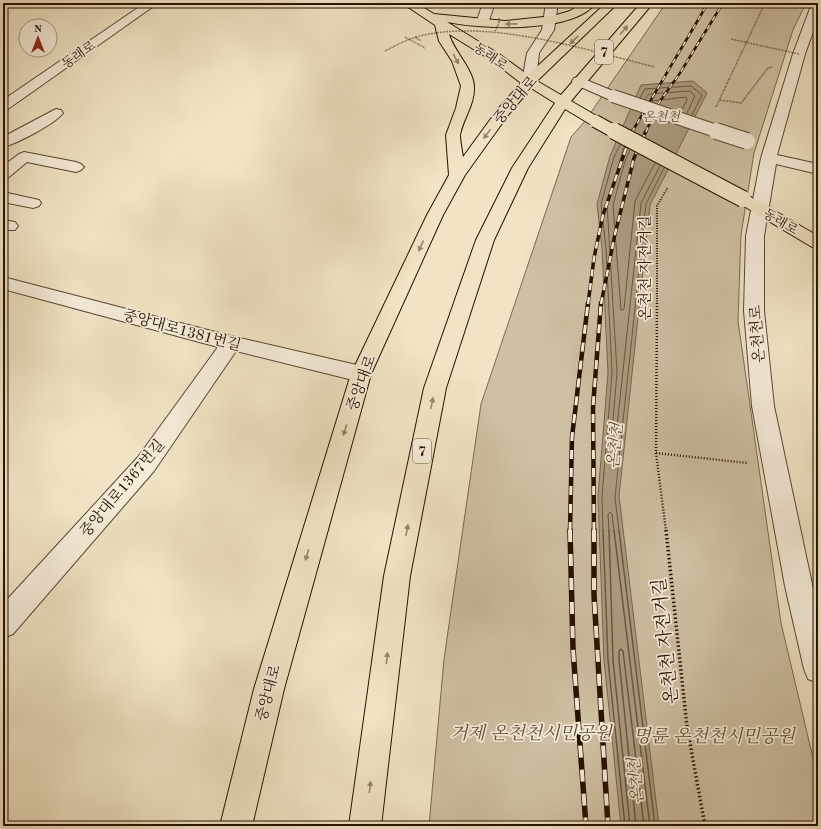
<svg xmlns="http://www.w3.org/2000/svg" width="821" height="829" viewBox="0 0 821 829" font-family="'Old Standard TT','Noto Serif KR',serif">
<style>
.green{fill:#cec0a3;stroke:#7b6852}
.water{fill:#ac9c81;stroke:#77644d}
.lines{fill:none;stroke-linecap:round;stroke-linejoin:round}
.shore-far1{stroke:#6a5640;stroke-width:1}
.shore{stroke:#6a5640;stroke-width:1.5}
.minor-casing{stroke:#5a4531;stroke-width:2}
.major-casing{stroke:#281000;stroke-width:2}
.path-far3{stroke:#281000;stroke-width:1.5;stroke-dasharray:0.5 1;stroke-linecap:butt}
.path-far2{stroke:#281000;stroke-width:2;stroke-dasharray:1 1.5;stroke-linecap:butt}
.path-far1{stroke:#281000;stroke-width:2.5;stroke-dasharray:1 2;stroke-linecap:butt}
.path{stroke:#281000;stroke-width:3.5;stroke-dasharray:1.5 2.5;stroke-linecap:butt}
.minor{fill:#f5edd9;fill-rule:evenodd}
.major{fill:#f0e4c4;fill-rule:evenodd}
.rail-far3-casing{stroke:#281000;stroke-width:2.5}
.rail-far2-casing{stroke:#281000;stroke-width:3.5}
.rail-far1-casing{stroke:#281000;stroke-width:4.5}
.rail-casing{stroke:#281000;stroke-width:5.5}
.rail-far3{stroke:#f5edd9;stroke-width:1.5;stroke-dasharray:5;stroke-linecap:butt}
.rail-far2{stroke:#f5edd9;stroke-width:2.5;stroke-dasharray:7;stroke-linecap:butt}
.rail-far1{stroke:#f5edd9;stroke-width:3;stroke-dasharray:9;stroke-linecap:butt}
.rail{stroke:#f5edd9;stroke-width:4;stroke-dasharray:12;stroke-linecap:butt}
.minor-bridge-far1-casing{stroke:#5a4531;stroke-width:14;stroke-linecap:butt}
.minor-bridge-casing{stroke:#5a4531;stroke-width:18;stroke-linecap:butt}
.major-bridge-far1-casing{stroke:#281000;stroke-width:14;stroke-linecap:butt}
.major-bridge-casing{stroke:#281000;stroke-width:18;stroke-linecap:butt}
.path-bridge{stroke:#281000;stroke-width:1.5;stroke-dasharray:0.5 1;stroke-linecap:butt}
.minor-bridge-far1{stroke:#f5edd9;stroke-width:12}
.minor-bridge{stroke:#f5edd9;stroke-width:16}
.major-bridge-far1{stroke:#f0e4c4;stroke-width:12}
.major-bridge{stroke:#f0e4c4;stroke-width:16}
.oneway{fill:#96856c}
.labels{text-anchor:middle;stroke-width:3.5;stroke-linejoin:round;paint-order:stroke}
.far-street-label{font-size:13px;fill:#281000;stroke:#f5edd9}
.far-water-label{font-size:13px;font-style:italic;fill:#634f3a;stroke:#f5edd9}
.shield{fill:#f5edd9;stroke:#665241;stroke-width:1}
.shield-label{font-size:14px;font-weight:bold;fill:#281000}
.street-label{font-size:15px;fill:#281000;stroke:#f5edd9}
.water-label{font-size:16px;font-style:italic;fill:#634f3a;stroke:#f5edd9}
.near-street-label{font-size:18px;fill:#281000;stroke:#f5edd9}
.near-park-label{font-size:18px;font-style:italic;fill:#624e39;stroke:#f5edd9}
</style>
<rect width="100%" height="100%" fill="#f0e4c4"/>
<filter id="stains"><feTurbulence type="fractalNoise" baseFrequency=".005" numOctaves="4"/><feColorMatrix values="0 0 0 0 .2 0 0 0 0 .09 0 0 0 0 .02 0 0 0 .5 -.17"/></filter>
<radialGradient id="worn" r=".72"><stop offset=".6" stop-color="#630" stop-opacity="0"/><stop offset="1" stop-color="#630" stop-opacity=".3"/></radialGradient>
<path class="green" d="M 666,3 L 806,3 L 793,30 L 754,153 L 741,235 L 738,321 L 781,623 L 818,779 L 818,826 L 429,826 L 444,659 L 481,404 L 571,137 L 585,121 Z"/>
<path class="water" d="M 693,81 L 707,93 L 650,205 L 619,496 L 659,826 L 621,826 L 604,660 L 598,496 L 608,373 L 602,249 L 597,204 L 610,156 L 641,85 Z"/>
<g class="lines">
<path class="shore-far1" d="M 640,98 L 645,89 L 691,86 L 702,95 L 692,115
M 645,99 L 649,94 L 690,91 L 695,96 L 687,113
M 651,101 L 686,97 L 687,100 L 681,111
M 624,147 L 607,204 L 617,372 L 611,445 L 613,447 L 615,445 L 641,203 L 660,166
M 630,150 L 625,161 L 613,205 L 621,310 L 624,309 L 635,201 L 655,163
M 603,531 L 602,496 L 612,373 L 606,248 L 601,204 L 614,157 L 620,145
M 609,531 L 608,514 L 610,512 L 612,514 L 614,531
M 619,531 L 615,497 L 646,204 L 664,168"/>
<path class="shore" d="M 603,530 L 608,660 L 625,826
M 609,530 L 613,660 L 630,826
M 614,530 L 650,826
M 619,530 L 655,826
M 636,826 L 619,659 L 619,651 L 621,649 L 623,651 L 644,826"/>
<g class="minor-casing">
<path id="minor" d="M 145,3 L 158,3 L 8,109 L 3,110 L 3,100 Z
M 483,3 L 495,3 L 488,23 L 482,26 L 476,23 Z
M 546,3 L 558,3 L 554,30 L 539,53 L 536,82 L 534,85 L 524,85 L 522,82 L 527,53 L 542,30 Z
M 812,3 L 818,3 L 818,18 L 805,54 L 777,155 L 818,164 L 818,174 L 776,164 L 764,236 L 764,311 L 774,406 L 818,612 L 818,683 L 808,679 L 804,669 L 785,586 L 752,406 L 744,311 L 746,236 L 761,158 L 793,54 Z
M 579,77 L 618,93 L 620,96 L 618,99 L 608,99 L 574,84 L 572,81 L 574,78 Z
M 56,109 L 61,110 L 63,113 C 55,124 16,144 3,147 L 3,137 Z
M 24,152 L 76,162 L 81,164 L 84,167 L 81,170 L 76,172 L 27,162 L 9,177 L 3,179 L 3,166 L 19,154 Z
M 3,192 L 39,200 L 41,203 L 39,206 L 33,208 L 3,202 Z
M 3,220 L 15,222 L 18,226 L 15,230 L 3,230 Z
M 3,277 L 231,336 L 361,366 L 368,368 L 371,374 L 368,380 L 361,382 L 236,351 L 154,471 L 13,634 L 3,638 L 3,604 L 138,457 L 218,347 L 3,289 Z"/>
</g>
<g class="major-casing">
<path id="major" d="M 402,3 L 416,3 L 434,14 L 505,21 L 553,16 L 570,11 L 582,3 L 596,3 C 573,34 481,29 447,22 L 499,54 L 528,75 L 606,3 L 618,3 L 537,81 L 561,95 L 641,3 L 653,3 L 571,101 L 600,118 L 602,121 L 600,124 L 590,124 L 565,109 L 528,168 L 494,240 L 446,388 L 410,576 L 381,826 L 349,826 L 384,576 L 424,388 L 476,240 L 512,168 L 555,103 L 531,88 L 508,115 L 465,175 L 443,215 L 371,374 L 284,689 L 252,826 L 220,826 L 254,689 L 351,374 L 427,215 L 449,175 L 446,135 L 456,108 L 461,86 L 452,61 L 439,41 L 435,25 ZM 449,34 L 491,60 L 521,83 L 498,109 L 463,157 C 462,150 460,141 460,135 C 463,119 475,104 474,87 C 474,70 453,50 449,34 Z
M 743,194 L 749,196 L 818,236 L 818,248 L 812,247 L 737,202 L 735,199 L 737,196 Z"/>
</g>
<path class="path-far3" d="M 405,37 L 425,48
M 415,37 L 421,41
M 720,100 L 741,103 L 768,68 L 772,67
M 716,107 L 765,3"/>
<path class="path-far2" d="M 657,304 L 657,206 L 668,187"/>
<path class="path-far1" d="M 657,303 L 656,453 L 666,531
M 656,453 L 747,463"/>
<path class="path" d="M 666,530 L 687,727 L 705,826"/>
<use href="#minor" class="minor"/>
<use href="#major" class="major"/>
<g class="rail-far3-casing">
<path id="rail-far3" d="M 632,132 L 708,3
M 646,132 L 658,104 L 680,73 L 723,3"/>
</g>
<g class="rail-far2-casing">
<path id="rail-far2" d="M 588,304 L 594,258 L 603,215 L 632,131
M 601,304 L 615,234 L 634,158 L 646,131"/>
</g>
<g class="rail-far1-casing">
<path id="rail-far1" d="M 570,531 L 572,437 L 588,303
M 594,531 L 593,407 L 601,303"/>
</g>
<g class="rail-casing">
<path id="rail" d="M 570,530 L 573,649 L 586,826
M 594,530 L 594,595 L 608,826"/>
</g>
<use href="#rail-far3" class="rail-far3"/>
<use href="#rail-far2" class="rail-far2"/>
<use href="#rail-far1" class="rail-far1"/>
<use href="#rail" class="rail"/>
<g class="minor-bridge-far1-casing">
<path id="minor-bridge-far1" d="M 613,96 L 719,132"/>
</g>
<g class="minor-bridge-casing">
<path id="minor-bridge" d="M 716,131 L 747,141"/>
</g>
<g class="major-bridge-far1-casing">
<path id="major-bridge-far1" d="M 595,121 L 615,132"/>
</g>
<g class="major-bridge-casing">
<path id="major-bridge" d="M 614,131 L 743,199"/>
</g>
<path class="path-bridge" d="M 495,31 L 499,23 L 499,17
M 731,39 L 799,54
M 385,51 C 398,44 410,38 424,35 C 494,20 586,50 655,67"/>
<use href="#minor-bridge-far1" class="minor-bridge-far1"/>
<use href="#minor-bridge" class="minor-bridge"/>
<use href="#major-bridge-far1" class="major-bridge-far1"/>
<use href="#major-bridge" class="major-bridge"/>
</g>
<defs><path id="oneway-solid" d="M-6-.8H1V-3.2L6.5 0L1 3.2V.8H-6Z"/></defs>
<g class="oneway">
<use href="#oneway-solid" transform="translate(511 24) rotate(179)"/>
<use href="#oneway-solid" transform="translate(624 30) rotate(-49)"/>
<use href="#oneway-solid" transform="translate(574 40) rotate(137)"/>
<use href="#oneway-solid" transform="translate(456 59) rotate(62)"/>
<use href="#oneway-solid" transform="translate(487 134) rotate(126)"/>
<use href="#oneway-solid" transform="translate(421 246) rotate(115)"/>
<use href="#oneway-solid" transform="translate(432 403) rotate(-79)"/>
<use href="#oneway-solid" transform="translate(345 430) rotate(107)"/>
<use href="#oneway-solid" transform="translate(407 530) rotate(-79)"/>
<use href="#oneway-solid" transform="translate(307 555) rotate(106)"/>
<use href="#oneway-solid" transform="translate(387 658) rotate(-83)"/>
<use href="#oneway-solid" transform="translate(370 787) rotate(-83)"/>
</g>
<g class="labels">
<g class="far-street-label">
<text transform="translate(78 54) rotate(-35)" y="5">동래로</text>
<text transform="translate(491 56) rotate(34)" y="5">동래로</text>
<text transform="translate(781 221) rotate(30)" y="5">동래로</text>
</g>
<g class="far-water-label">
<text x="661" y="121">온천천</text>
</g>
<g class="shield">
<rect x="595" y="40" width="18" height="24" rx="3"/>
<rect x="413" y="439" width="18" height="24" rx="3"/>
</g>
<g class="shield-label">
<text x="604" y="57">7</text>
<text x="422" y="456">7</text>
</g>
<g class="street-label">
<text transform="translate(515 100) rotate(-49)" y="5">중앙대로</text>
<text transform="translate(645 268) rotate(-90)" y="5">온천천 자전거길</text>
<text transform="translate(182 330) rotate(15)" y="5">중앙대로1381번길</text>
<text transform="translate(757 334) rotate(-94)" y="5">온천천로</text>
<text transform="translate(361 383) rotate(-70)" y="5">중앙대로</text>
<text transform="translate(122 488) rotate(-50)" y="5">중앙대로1367번길</text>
<text transform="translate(268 693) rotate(-75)" y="5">중앙대로</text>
</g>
<g class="water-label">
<text transform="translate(614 446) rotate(-85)" y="6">온천천</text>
<text transform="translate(635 781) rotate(-95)" y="6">온천천</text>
</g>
<g class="near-street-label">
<text transform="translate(665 641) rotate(-96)" y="6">온천천 자전거길</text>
</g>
<g class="near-park-label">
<text x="531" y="739">거제 온천천시민공원</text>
<text x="714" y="742">명륜 온천천시민공원</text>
</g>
</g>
<rect width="821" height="829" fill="none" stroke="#f0e4c4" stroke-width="16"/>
<rect x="4" y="4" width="813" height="821" fill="none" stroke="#281000" stroke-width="2"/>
<rect x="8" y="8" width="805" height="813" fill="none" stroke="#281000"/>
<g transform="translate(38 38)"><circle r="19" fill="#f5edd9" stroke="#a39582"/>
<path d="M0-3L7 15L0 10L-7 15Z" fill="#8f2418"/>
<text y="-6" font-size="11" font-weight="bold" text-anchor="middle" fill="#281000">N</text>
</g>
<rect width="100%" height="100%" filter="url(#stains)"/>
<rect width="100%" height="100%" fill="url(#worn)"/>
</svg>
